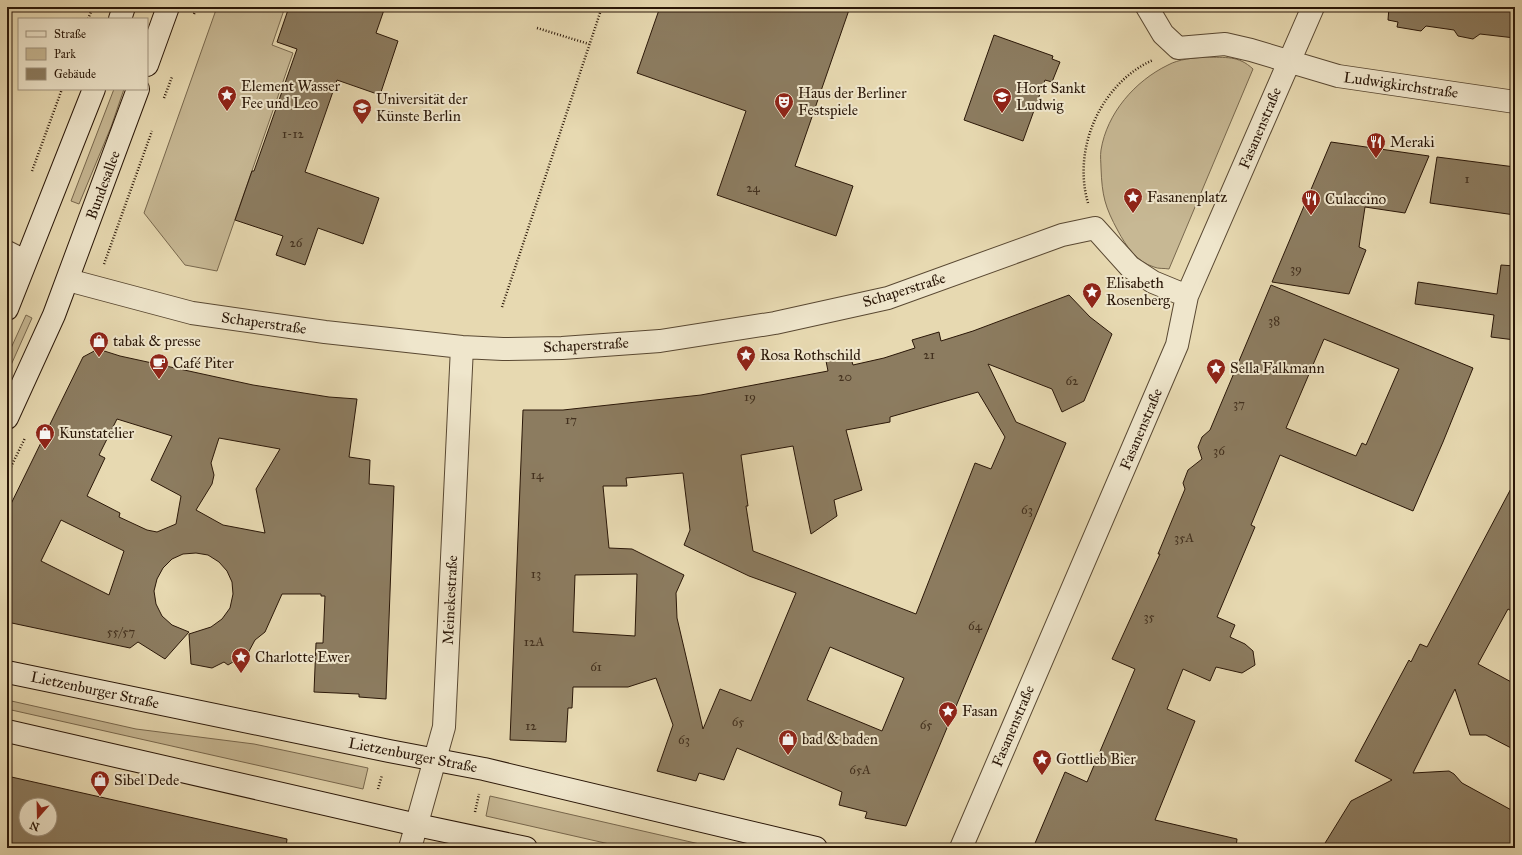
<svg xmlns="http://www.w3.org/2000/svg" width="1522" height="855" viewBox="0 0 1522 855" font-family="'IM FELL Great Primer',serif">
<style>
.green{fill:#c7b894;stroke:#78684e}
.building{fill:#8c7c60;stroke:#2a1708;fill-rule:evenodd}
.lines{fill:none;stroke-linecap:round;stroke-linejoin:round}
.street-casing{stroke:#594832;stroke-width:24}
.secondary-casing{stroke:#2a1708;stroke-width:24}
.path{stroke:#2a1708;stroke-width:2.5;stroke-dasharray:1 2;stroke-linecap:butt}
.street{stroke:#efe6cc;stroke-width:22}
.secondary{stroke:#efe6cc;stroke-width:22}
.labels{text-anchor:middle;stroke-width:4;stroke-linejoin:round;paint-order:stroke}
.number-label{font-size:13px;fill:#42301e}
.street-label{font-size:15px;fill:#2a1708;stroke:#efe6cc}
.poi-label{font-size:15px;fill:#2a1708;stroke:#efe6cc;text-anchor:start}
</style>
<rect width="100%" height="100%" fill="#e7d9b1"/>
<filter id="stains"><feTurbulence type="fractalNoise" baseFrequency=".005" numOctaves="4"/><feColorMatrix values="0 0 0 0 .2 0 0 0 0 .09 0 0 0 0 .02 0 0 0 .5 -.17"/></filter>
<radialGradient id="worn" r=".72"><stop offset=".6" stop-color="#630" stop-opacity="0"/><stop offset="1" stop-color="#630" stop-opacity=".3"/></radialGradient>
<path class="green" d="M 217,7 L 285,7 L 272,45 L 293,53 L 217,271 L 185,265 L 144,213 Z
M 1206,57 C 1226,58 1238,55 1253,69 L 1169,269 C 1164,268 1158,269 1154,267 C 1137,262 1126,246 1118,231 C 1105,207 1102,196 1101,168 C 1101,163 1100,156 1101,150 C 1107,113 1135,81 1168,65 C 1179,59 1193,58 1206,57 Z
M 114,89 L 124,89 L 111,127 L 79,204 L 71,201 Z
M 26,315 L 32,318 L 7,374 L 7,357 Z
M 7,700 L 136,729 L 254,744 L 368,768 L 363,789 L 7,709 Z
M 490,796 L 717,848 L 627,848 L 486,816 Z"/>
<path class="building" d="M 289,7 L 385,7 L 376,33 L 398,41 L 380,95 L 337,80 L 305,172 L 379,198 L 363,244 L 318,228 L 305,265 L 276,255 L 283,236 L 235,220 L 252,171 L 254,171 L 297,49 L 277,42 Z
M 660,7 L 850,7 L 795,166 L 853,186 L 836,236 L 717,195 L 746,111 L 637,73 Z
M 1389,7 L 1515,7 L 1515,38 L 1480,34 L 1473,39 L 1458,36 L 1454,30 L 1426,26 L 1421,31 L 1397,27 L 1398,22 L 1388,20 Z
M 994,35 L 1053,56 L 1052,59 L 1060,62 L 1052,82 L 1045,80 L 1023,141 L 964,120 Z
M 1331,142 L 1429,156 L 1405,213 L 1365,207 L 1359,247 L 1366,250 L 1349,294 L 1272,282 Z
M 1437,157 L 1515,167 L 1515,215 L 1430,203 Z
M 1501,265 L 1515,266 L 1515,340 L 1491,337 L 1494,315 L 1415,304 L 1418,282 L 1497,294 Z
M 1271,285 L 1473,368 L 1443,442 L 1413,511 L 1280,455 L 1251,525 L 1255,527 L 1217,617 L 1235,625 L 1230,637 L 1245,644 L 1253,651 L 1255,665 L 1242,673 L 1216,667 L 1210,681 L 1183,669 L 1167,709 L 1195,721 L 1155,820 L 1237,839 L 1236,848 L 1033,848 L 1065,772 L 1087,782 L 1135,669 L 1112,659 L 1160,554 L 1158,554 L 1185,489 L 1183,483 L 1188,470 L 1202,459 L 1198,447 L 1202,437 L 1210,430 ZM 1324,339 L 1399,369 L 1366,445 L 1362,443 L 1356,456 L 1286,428 Z
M 1069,295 L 1090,317 L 1112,334 L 1084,401 L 1062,412 L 1052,389 L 988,364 L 1016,422 L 1066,443 L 906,826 L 865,818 L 867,812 L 839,805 L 842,792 L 737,748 L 724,780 L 699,773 L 696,781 L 657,771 L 673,725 L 656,678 L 628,687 L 573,687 L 572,708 L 568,708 L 566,742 L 510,740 L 523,410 L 563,410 L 701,395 L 828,371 L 826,361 L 850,355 L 853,365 L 884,358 L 915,348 L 912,340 L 939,332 L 941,341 L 973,331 ZM 978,392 L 1005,437 L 991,469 L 975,463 L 916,614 L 753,551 L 746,506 L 748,506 L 741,455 L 793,446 L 811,534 L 837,516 L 834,500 L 862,490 L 846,430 L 890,422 L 890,417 ZM 683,473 L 690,530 L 684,545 L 749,576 L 796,593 L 751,701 L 720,689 L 703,729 L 677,618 L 676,593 L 684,575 L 632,549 L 609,548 L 603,486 L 627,486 L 626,478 ZM 637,574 L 635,636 L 573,632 L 575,575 ZM 830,647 L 904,678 L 882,731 L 807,700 Z
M 98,349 L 120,356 L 253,385 L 329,397 L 357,399 L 349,457 L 370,460 L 369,484 L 394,486 L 386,699 L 359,697 L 359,694 L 314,692 L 316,643 L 323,643 L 325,596 L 321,596 L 321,594 L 282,594 L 265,632 L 255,640 L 248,653 L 228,665 L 224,662 L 212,668 L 191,664 L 189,634 L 211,627 L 222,619 L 230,608 L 233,594 L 232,582 L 227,571 L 219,562 L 208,555 L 196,553 L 183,554 L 172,559 L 163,568 L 157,579 L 154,591 L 156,604 L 162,616 L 172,625 L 189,632 L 165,659 L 138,642 L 130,648 L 7,622 L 7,512 L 83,357 ZM 117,419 L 172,436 L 151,480 L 181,496 L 176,524 L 157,532 L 147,530 L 119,517 L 120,513 L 87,496 L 105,458 L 99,455 ZM 219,438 L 280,449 L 256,489 L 265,533 L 223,525 L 196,510 L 212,484 L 214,475 L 211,463 ZM 61,520 L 124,551 L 109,595 L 41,561 Z
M 1515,481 L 1515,613 L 1508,609 L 1478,664 L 1515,684 L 1515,750 L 1486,735 L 1470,735 L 1455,689 L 1413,773 L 1449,771 L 1454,774 L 1462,783 L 1515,812 L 1515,848 L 1322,848 L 1351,801 L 1392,780 L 1355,761 L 1409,660 L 1411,662 L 1420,644 L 1427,647 Z
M 7,776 L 287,839 L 286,848 L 7,848 ZM 26,805 L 50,805 L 50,829 L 26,829 Z"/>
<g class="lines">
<g class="street-casing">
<path id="street" d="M 1147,7 L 1163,34 L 1178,48 L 1225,44 L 1251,50 L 1338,76 L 1515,102
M 7,252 L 25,261
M 68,280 L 192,313 L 325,332 L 462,347 L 503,349 L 562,348 L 660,341 L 775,323 L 888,298 L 1062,235 L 1095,228 L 1130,267 L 1153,282 L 1187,296
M 410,848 L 444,727 L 462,347
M 961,848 L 1177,345 L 1187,296 L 1313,7"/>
</g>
<g class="secondary-casing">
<path id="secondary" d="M 120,19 L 124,7
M 147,65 L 168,7
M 7,309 L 94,89
M 7,418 L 54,315 L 138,89
M 7,672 L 389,751 L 484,769 L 816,848
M 7,731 L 417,825 L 526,848"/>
</g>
<path class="path" d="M 194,14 L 197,7
M 88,19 L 93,7
M 537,28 L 589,44
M 164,98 L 172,77
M 32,171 L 62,89
M 1088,203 C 1072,148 1101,83 1153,60
M 104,264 L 152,131
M 502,307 L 602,7
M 7,475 L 25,438
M 378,789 L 382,775
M 475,812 L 479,794"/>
<use href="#street" class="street"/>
<use href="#secondary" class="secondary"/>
</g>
<defs>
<g id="sight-pin" transform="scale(1)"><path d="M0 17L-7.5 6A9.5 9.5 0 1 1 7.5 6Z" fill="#8f2418" stroke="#efe6cc"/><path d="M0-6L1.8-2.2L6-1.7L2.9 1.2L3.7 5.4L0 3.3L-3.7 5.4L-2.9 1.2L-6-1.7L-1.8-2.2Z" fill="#fff"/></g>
<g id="school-pin" transform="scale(1)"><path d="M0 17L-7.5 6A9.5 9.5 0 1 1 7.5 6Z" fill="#8f2418" stroke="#efe6cc"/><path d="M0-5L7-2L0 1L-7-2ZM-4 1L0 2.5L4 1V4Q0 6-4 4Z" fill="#fff"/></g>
<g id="theatre-pin" transform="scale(1)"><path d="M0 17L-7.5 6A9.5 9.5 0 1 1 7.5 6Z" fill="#8f2418" stroke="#efe6cc"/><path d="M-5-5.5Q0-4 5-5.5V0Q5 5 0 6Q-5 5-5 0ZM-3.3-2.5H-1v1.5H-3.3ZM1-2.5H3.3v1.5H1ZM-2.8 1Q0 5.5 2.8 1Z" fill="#fff"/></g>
<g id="university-pin" transform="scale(1)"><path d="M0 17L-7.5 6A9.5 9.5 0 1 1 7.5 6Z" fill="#8f2418" stroke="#efe6cc"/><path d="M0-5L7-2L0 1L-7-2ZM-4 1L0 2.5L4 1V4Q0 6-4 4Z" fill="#fff"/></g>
<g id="restaurant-pin" transform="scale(1)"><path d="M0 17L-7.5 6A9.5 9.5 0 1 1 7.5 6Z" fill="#8f2418" stroke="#efe6cc"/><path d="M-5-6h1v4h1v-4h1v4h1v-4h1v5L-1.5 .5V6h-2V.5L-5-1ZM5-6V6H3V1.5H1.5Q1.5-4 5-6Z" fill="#fff"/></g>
<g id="shop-pin" transform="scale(1)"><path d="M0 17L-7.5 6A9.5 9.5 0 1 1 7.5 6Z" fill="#8f2418" stroke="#efe6cc"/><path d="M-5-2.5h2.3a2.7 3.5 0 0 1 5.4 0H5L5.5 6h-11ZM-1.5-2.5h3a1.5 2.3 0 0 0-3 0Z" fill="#fff"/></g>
<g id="cafe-pin" transform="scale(1)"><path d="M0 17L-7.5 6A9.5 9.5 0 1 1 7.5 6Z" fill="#8f2418" stroke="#efe6cc"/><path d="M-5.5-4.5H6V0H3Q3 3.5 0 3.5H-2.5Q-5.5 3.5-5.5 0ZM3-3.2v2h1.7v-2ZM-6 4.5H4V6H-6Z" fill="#fff"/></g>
</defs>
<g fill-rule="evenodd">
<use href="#sight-pin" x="227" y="95"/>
<use href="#school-pin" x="1002" y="97"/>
<use href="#theatre-pin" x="784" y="102"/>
<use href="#university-pin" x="362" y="108"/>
<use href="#restaurant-pin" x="1376" y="142"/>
<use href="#sight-pin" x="1133" y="197"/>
<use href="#restaurant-pin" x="1311" y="199"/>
<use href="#sight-pin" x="1092" y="292"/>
<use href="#shop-pin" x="99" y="341"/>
<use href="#sight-pin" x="746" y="355"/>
<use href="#cafe-pin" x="159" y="363"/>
<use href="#sight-pin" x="1216" y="368"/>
<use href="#shop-pin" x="45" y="433"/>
<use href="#sight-pin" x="241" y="657"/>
<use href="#sight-pin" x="948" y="711"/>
<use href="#shop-pin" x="788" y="739"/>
<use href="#sight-pin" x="1042" y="759"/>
<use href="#shop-pin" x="100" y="780"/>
</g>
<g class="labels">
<g class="number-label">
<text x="293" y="138">1-12</text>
<text x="1467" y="183">1</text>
<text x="753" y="192">24</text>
<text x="296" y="247">26</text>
<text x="1296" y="273">39</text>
<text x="1274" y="325">38</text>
<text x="929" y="359">21</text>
<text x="845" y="381">20</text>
<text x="1072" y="385">62</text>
<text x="750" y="401">19</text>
<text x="1239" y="408">37</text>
<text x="571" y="424">17</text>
<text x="1219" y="455">36</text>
<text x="537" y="479">14</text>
<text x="1027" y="514">63</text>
<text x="1184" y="542">35A</text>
<text x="536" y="578">13</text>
<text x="1149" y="621">35</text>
<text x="975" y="630">64</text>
<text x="121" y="636">55/57</text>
<text x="534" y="646">12A</text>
<text x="596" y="671">61</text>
<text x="738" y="726">65</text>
<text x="926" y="729">65</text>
<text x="531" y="730">12</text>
<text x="684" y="744">63</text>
<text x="860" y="774">65A</text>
</g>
<g class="street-label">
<text transform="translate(1401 85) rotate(8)" y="5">Ludwigkirchstraße</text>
<text transform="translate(1260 128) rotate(-67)" y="5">Fasanenstraße</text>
<text transform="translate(103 185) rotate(-70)" y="5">Bundesallee</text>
<text transform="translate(904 290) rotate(-17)" y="5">Schaperstraße</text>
<text transform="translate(264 323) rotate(8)" y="5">Schaperstraße</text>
<text transform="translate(586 345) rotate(-3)" y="5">Schaperstraße</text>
<text transform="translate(1141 429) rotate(-67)" y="5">Fasanenstraße</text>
<text transform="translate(450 600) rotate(-87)" y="5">Meinekestraße</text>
<text transform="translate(95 690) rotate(12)" y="5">Lietzenburger Straße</text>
<text transform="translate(1013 726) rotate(-67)" y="5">Fasanenstraße</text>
<text transform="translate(413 755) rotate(11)" y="5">Lietzenburger Straße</text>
</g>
<g class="poi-label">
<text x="241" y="91">Element Wasser<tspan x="241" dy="17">Fee und Leo</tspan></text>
<text x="1016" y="93">Hort Sankt<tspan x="1016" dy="17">Ludwig</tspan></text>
<text x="798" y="98">Haus der Berliner<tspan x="798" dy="17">Festspiele</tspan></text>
<text x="376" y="104">Universität der<tspan x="376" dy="17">Künste Berlin</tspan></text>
<text x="1390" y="147">Meraki</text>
<text x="1147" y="202">Fasanenplatz</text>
<text x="1325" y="204">Culaccino</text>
<text x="1106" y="288">Elisabeth<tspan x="1106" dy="17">Rosenberg</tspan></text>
<text x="113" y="346">tabak &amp; presse</text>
<text x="760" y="360">Rosa Rothschild</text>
<text x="173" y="368">Café Piter</text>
<text x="1230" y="373">Sella Falkmann</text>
<text x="59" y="438">Kunstatelier</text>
<text x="255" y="662">Charlotte Ewer</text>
<text x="962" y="716">Fasan</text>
<text x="802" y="744">bad &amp; baden</text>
<text x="1056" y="764">Gottlieb Bier</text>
<text x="114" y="785">Sibel Dede</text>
</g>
</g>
<rect width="1522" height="855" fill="none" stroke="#e7d9b1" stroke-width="24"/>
<rect x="8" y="8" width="1506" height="839" fill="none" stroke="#2a1708" stroke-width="2"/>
<rect x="12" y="12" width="1498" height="831" fill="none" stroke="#2a1708"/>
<rect x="18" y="18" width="130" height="72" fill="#efe6cc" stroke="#a0937e"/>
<rect x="26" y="31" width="20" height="6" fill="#efe6cc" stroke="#a0937e"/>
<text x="54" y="38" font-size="12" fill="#2a1708">Straße</text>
<rect x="26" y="48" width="20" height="12" fill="#c7b894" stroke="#a0937e"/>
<text x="54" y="58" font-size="12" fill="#2a1708">Park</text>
<rect x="26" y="68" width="20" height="12" fill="#8c7c60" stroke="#a0937e"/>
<text x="54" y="78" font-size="12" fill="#2a1708">Gebäude</text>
<g transform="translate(38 817) rotate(200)"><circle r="19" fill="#efe6cc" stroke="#a0937e"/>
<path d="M0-3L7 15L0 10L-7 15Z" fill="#8f2418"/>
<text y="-6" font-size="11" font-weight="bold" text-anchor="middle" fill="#2a1708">N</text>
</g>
<rect width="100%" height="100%" filter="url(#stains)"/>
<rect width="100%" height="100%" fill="url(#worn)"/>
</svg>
